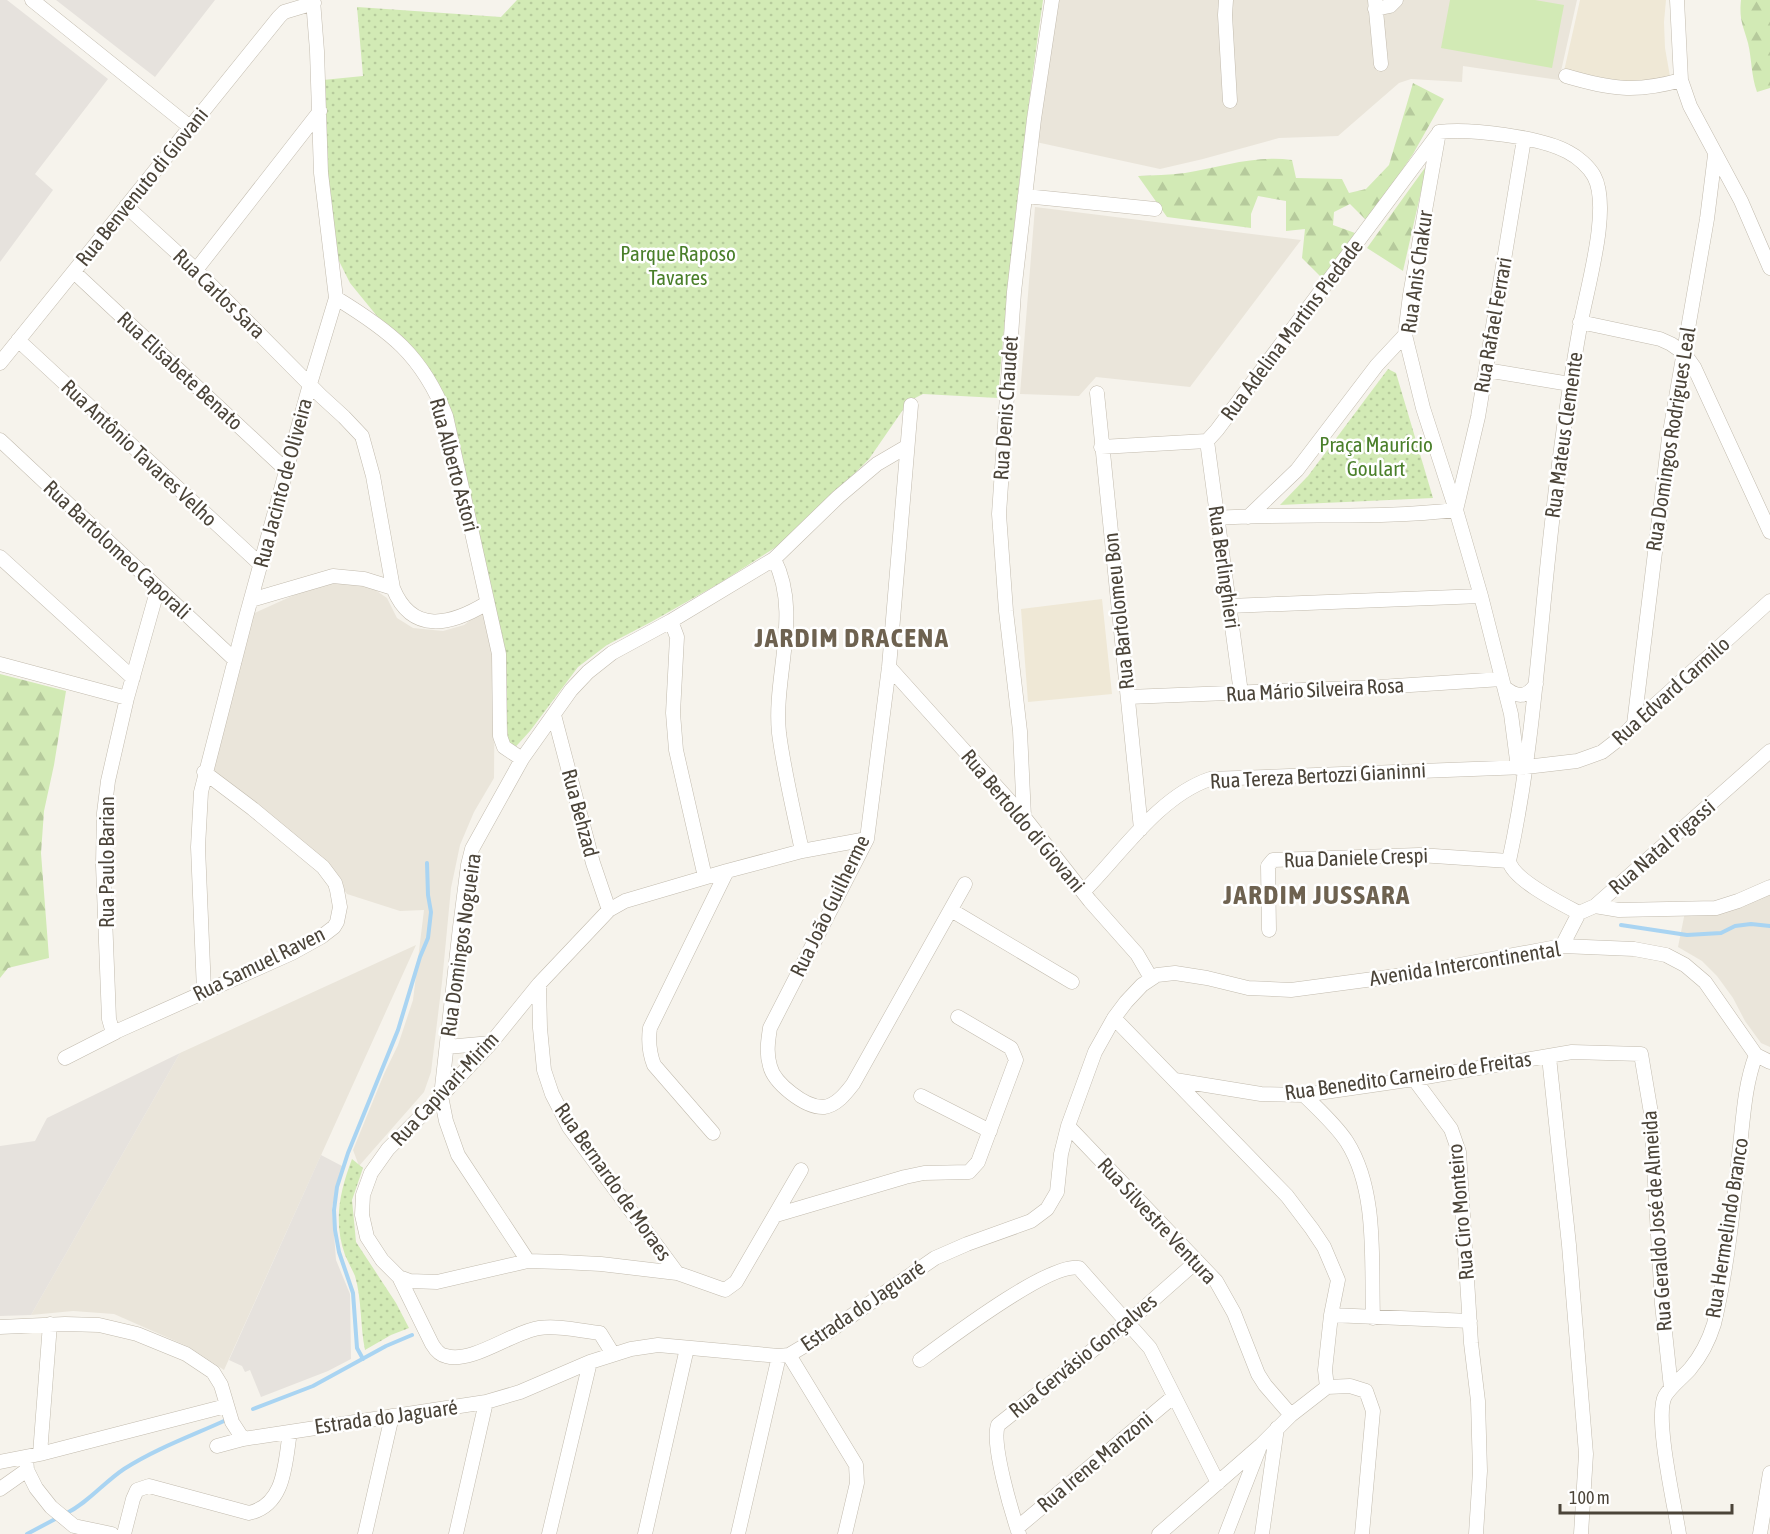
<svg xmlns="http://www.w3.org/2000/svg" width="1770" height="1534" viewBox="0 0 1770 1534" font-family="'Asap Condensed',sans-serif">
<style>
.residential{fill:#eae5da}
.industrial{fill:#e6e2dd}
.education{fill:#efe8d6}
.grass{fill:#d2eab5}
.forest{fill:url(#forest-firs)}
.park{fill:url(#park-dots)}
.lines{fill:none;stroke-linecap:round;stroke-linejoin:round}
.stream{stroke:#a9d4f2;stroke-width:4}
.minor-casing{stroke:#c2bbae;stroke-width:15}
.minor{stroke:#fff;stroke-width:14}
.labels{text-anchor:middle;stroke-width:5;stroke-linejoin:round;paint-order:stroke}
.street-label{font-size:21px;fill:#4b4439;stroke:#fff}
.park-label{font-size:21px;fill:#4a7f2a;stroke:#fff}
.district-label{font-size:27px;font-weight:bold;letter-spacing:1.5px;fill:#6e6250;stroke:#fff}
</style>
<defs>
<pattern id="forest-firs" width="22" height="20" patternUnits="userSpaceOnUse" patternTransform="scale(1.5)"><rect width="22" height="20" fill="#d2eab5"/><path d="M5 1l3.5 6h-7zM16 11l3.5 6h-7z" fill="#b6ca9c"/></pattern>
<pattern id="park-dots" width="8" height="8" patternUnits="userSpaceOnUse" patternTransform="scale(1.5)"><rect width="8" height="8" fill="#d2eab5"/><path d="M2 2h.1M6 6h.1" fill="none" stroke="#b6ca9c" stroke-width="1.8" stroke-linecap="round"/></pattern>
</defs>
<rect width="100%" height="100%" fill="#f6f3ec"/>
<path class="residential" d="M 1054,0 L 1577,0 L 1559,80 L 1463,66 L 1462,82 L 1411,79 L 1399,83 L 1338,136 L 1279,138 L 1203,159 L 1160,169 L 1036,142 Z
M 1035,207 L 1301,240 L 1190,387 L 1096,377 L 1079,396 L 1020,394 Z
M 341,579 L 368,585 L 387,598 L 397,618 L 413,628 L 443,631 L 464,625 L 482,611 L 495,648 L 494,778 L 474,812 L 460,845 L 451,888 L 442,982 L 431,1072 L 424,1092 L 359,1166 L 353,1150 L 384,1074 L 398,1045 L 413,1000 L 424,910 L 400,911 L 347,894 L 317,857 L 206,771 L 248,616 L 312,587 Z
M 1770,892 L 1770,1047 L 1761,1043 L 1745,1021 L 1733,998 L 1717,976 L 1702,961 L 1678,947 L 1685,912 Z
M 416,945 L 224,1370 L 189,1347 L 114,1314 L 73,1311 L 31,1315 L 180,1053 Z"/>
<path class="industrial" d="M 0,0 L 7,0 L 108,79 L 35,174 L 53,190 L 0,262 Z
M 56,0 L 215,0 L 155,77 Z
M 180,1053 L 31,1315 L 0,1316 L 0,1146 L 35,1141 L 47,1118 Z
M 321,1155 L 342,1166 L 332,1207 L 336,1260 L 350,1294 L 351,1359 L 328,1371 L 261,1397 L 250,1370 L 245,1372 L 242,1366 L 229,1360 Z"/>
<path class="education" d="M 1580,0 L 1666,0 L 1664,22 L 1665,48 L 1671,82 L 1562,80 Z
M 1102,599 L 1112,694 L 1028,702 L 1021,609 Z"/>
<path class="grass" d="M 1450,0 L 1535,0 L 1564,5 L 1552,68 L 1441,48 Z"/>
<path class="forest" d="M 1741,0 L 1770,0 L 1770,88 L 1757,92 C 1751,75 1752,60 1748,43 C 1743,25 1739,20 1741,0 Z
M 1413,83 L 1444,99 L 1413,154 L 1367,221 L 1350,204 L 1334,212 L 1333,225 L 1355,233 L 1323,279 L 1302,258 L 1305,229 L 1286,231 L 1286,201 L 1258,196 L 1251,214 L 1251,228 L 1167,217 L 1138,176 C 1153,175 1169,175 1185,173 C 1221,167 1255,155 1292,160 L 1296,178 L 1342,179 L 1349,193 L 1366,189 L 1389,165 Z
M 1427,165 L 1403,271 L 1367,248 Z
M 0,674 L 66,691 L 54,765 L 44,811 L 41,853 L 49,958 L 8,968 L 0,978 Z"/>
<path class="park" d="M 517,0 L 1043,0 C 1024,132 1009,264 998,398 L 923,394 L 909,401 L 869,459 L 790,538 L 720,583 L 651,622 L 607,645 L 578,667 L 530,731 L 509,754 L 502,650 L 454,422 L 436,379 L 414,351 L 381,321 L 350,283 L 335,253 L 329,207 L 323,80 L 363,76 L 357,7 L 501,17 Z
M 1388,369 L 1396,373 L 1433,498 L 1280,505 L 1308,476 Z
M 352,1159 L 363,1168 L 352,1200 L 356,1242 L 396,1303 L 409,1328 L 391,1335 L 365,1350 C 360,1326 362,1300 355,1276 C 352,1269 348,1262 345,1255 C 333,1221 340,1191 352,1159 Z"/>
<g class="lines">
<path class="stream" d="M 1621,925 L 1687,935 L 1721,933 L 1735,926 L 1751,924 L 1770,926
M 363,1359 L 357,1348 L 353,1293 L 339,1252 L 335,1230 L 334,1210 L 337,1187 L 348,1153 L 398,1030 L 420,957 L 428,938 L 431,912 L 428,895 L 427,863
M 253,1409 L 313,1386 L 386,1346 L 412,1335
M 65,1514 C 88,1503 103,1483 124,1469 C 155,1449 191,1436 224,1421
M 27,1534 L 59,1517"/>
<g class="minor-casing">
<path id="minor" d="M 32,0 L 190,127
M 1226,0 L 1225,15 L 1230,101
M 1375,0 L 1381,64
M 1677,0 L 1681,80 L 1690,106 L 1741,201 L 1770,268
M 1375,9 L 1390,6 L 1396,0
M 1566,76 C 1610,89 1636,93 1681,80
M 1439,132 C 1469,128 1541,137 1568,152 C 1578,157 1589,167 1594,176 C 1612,209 1585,294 1579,332 C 1565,411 1555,490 1547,569 C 1537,667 1530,765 1509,861
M 1439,132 L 1410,295 L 1405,335 L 1423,408 L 1456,510 L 1481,596 L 1511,714 L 1518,768
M 1025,196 L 1155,209
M 126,206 L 196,270 L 321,396 L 344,417 L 362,436 L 373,476 L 393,588
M 196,270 L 320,111
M 74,272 L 286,470
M 336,298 C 390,331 422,355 446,416 L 499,654 L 500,736 L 504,747 L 522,759
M 1580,322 L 1660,339 L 1671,344 L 1684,353 L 1694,367 L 1770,532
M 18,340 L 261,565
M 0,363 L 279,17 L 284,12 L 314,3
M 1486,370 L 1570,384
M 1097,393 L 1141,829
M 911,405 L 889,667 L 867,839 L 770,1028 C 768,1041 766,1053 770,1066 C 774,1083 805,1108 824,1107 C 837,1105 846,1093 853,1084 L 965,884
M 0,440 L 235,660
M 1207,441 L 1241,693
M 1101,447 L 1207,441 L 1217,430 L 1438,134
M 1248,517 L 1297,470 L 1377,365 L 1405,335
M 1217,518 C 1297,513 1377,519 1456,510 L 1478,417 L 1524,139
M 0,557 L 133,678
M 774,559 C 802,613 773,676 779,733 C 784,772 794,812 802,851
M 158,588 L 127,698 L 108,781 L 104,813 L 103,865 L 109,1019 L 113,1033 L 292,953 L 321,937 L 334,927 L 337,922 L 340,907 L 337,890 L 335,883 L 323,867 L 253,809 L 204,772
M 251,600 L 333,576 L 364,579 L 393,588 C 412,635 451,625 487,603
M 1229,606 L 1481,596
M 671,621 L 677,637 L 673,713 L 676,750 L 705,877
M 0,664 L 127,698
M 889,667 L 1024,817 L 1090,901 L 1137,954 L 1151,978
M 1504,687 C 1517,698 1527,698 1536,684
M 1128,697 L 1380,687 L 1502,679
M 554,715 L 593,863 L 609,910
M 1634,724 L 1669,438 L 1707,219 L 1715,155
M 1024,817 L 1020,731 L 1006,611 L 999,514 L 1014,292 L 1034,119 L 1052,0
M 1509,861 C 1513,880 1562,904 1579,913
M 1083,892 C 1120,855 1159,796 1210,779 L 1526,767 L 1577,761 L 1602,752 L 1624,735 L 1634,724 L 1770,601
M 1595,906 L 1619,910 L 1716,908 L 1738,901 L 1770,887
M 951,910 L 1072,982
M 1269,930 L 1268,866 L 1273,860 L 1419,855 L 1509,861
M 1562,946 L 1579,913 L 1595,906 L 1770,751
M 539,984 L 540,1028 L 544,1070 L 552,1094 L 569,1127 L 677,1273
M 204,991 L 198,847 L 201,792 L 246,617 L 310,384 L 336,298 L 321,173 L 317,51 L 313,0
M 1114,1018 L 1287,1196 L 1312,1229 L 1324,1247 L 1338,1280 L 1331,1315 L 1325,1370 L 1327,1387
M 447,1047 L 491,1043
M 1549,1057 L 1569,1245 L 1586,1454 L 1581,1534
M 65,1058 L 116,1032
M 1414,1079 L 1451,1129 L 1459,1152 L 1471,1343 L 1478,1401 L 1480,1471 L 1476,1534
M 1175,1080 L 1261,1094 L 1304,1095 L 1414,1079 L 1572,1052 L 1641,1054 L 1651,1113 L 1662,1304 L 1671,1388
M 1304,1095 C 1319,1110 1336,1125 1347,1142 C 1378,1191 1371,1262 1373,1318
M 921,1096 L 990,1131
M 1068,1126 L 1216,1281 L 1234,1313 L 1258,1374 L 1265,1385 L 1291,1415
M 713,1133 L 654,1065 C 649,1052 648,1042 650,1028 L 727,871
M 801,1170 L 736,1282 L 725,1290 L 677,1273 L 601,1264 L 561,1262 L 528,1261 L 437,1282 L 410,1281 L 399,1277 L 382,1260 L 367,1237 L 362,1215 L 363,1195 L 371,1173 L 388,1149 L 441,1096 L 491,1043 L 539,984 L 609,910 L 625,901 L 727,871 L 802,851 L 867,839
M 776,1215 L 905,1177 L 924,1173 L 969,1172 L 978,1162 L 1016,1060 L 1011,1048 L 958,1017
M 528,1261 L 458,1155 L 446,1121 L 441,1096 L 460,927 L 468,865 L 472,849 L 522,759 L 571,690 L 588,672 L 612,653 L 671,621 L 774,559 L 838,497 L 877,464 L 906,447
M 399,1277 L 432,1344 C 435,1349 439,1355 446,1356 C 472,1364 512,1332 539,1328 C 558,1325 581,1331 600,1333 L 613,1354
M 1331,1315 L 1470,1321
M 0,1327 L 65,1324 L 99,1325 L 137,1334 L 186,1354 L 213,1372 L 221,1385 L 232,1422 L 243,1439
M 789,1355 L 856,1465 L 857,1483 L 845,1534
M 920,1360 C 946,1341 1051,1261 1079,1268 L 1150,1348 L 1218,1483
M 1327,1387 L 1350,1386 L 1366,1391 L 1373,1411 L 1362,1534
M 217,1446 L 243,1439 L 486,1402 L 520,1392 L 590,1362 L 631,1349 L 658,1345 L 779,1356 L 789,1355 L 831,1330 L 935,1258 L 967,1244 L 1031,1221 L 1047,1209 L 1057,1192 L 1061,1154 L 1068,1126 L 1095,1052 L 1114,1018 L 1126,1002 L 1142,985 L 1157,975 L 1175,973 L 1207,978 L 1248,988 L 1291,990 L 1411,974 L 1562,946 L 1634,949 L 1666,955 L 1685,965 L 1705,982 L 1756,1055 L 1770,1062
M 40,1454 L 50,1324
M 26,1457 L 27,1470 L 36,1488 L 51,1507 L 74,1526 L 112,1534
M 0,1462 L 40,1454 L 226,1406
M 0,1489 L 27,1470
M 1017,1528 L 1173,1397
M 124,1534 L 133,1499 L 137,1490 L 149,1486 L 249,1513 C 286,1505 285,1461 290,1432
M 365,1534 L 392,1416
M 456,1534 L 486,1402
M 549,1534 L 590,1362
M 645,1534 L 687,1348
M 738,1534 L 779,1356
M 1019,1534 C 1012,1513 991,1444 998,1425 L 1127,1323 L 1197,1261
M 1159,1534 L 1261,1445 L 1291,1415 L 1327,1387
M 1226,1534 L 1259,1449
M 1262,1534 L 1277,1428
M 1679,1534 C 1675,1507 1654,1417 1665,1396 C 1671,1386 1682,1378 1690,1369 C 1701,1356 1709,1340 1714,1324 C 1727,1269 1733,1211 1739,1155 C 1743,1122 1744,1086 1756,1055
M 1760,1534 L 1770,1473"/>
</g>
<use href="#minor" class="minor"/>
</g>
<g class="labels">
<g class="street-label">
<text transform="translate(142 187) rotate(-51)" y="7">Rua Benvenuto di Giovani</text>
<text transform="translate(1417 272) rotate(-82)" y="7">Rua Anis Chakur</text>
<text transform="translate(219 294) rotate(44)" y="7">Rua Carlos Sara</text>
<text transform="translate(1493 325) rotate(-80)" y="7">Rua Rafael Ferrari</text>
<text transform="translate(1292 330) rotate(-53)" y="7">Rua Adelina Martins Piedade</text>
<text transform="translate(180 371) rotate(43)" y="7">Rua Elisabete Benato</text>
<text transform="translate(1006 408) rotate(-86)" y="7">Rua Denis Chaudet</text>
<text transform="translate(1564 435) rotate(-82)" y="7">Rua Mateus Clemente</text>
<text transform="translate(1671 439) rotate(-81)" y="7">Rua Domingos Rodrigues Leal</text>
<text transform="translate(139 453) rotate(43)" y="7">Rua Antônio Tavares Velho</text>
<text transform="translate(454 465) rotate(75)" y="7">Rua Alberto Astori</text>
<text transform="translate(283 483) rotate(-75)" y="7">Rua Jacinto de Oliveira</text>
<text transform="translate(117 550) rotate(43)" y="7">Rua Bartolomeo Caporali</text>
<text transform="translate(1224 567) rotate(82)" y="7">Rua Berlinghieri</text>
<text transform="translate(1119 611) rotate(-96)" y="7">Rua Bartolomeu Bon</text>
<text transform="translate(1315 690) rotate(-3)" y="7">Rua Mário Silveira Rosa</text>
<text transform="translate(1671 691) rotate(-42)" y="7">Rua Edvard Carmilo</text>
<text transform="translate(1318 776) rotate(-3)" y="7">Rua Tereza Bertozzi Gianinni</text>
<text transform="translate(580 813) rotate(75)" y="7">Rua Behzad</text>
<text transform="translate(1023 821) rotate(50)" y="7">Rua Bertoldo di Giovani</text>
<text transform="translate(1662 847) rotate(-41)" y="7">Rua Natal Pigassi</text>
<text transform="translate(1356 858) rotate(-2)" y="7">Rua Daniele Crespi</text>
<text transform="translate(107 862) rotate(-90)" y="7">Rua Paulo Barian</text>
<text transform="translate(830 906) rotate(-64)" y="7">Rua João Guilherme</text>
<text transform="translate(461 945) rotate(-82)" y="7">Rua Domingos Nogueira</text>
<text transform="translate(259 964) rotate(-26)" y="7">Rua Samuel Raven</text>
<text transform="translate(1465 964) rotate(-9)" y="7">Avenida Intercontinental</text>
<text transform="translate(1408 1076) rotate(-8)" y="7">Rua Benedito Carneiro de Freitas</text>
<text transform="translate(445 1089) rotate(-47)" y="7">Rua Capivari-Mirim</text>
<text transform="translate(613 1182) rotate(55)" y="7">Rua Bernardo de Moraes</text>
<text transform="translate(1461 1212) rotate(-95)" y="7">Rua Ciro Monteiro</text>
<text transform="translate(1157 1221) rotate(47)" y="7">Rua Silvestre Ventura</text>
<text transform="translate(1657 1221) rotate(-94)" y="7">Rua Geraldo José de Almeida</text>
<text transform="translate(1727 1228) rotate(-81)" y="7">Rua Hermelindo Branco</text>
<text transform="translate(863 1306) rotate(-34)" y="7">Estrada do Jaguaré</text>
<text transform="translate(1083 1356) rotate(-39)" y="7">Rua Gervásio Gonçalves</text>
<text transform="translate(386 1417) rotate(-8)" y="7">Estrada do Jaguaré</text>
<text transform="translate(1095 1462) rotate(-40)" y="7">Rua Irene Manzoni</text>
</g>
<g class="park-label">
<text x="678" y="261">Parque Raposo<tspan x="678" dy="24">Tavares</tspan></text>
<text x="1376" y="452">Praça Maurício<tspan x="1376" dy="24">Goulart</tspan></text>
</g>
<g class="district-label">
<text x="852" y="647">JARDIM DRACENA</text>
<text x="1317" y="904">JARDIM JUSSARA</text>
</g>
</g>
<path d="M1560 1504v9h172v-9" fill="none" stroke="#4b4439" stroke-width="3"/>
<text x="1569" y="1504" font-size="18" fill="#4b4439" stroke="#ffffff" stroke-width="4.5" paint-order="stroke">100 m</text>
</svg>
